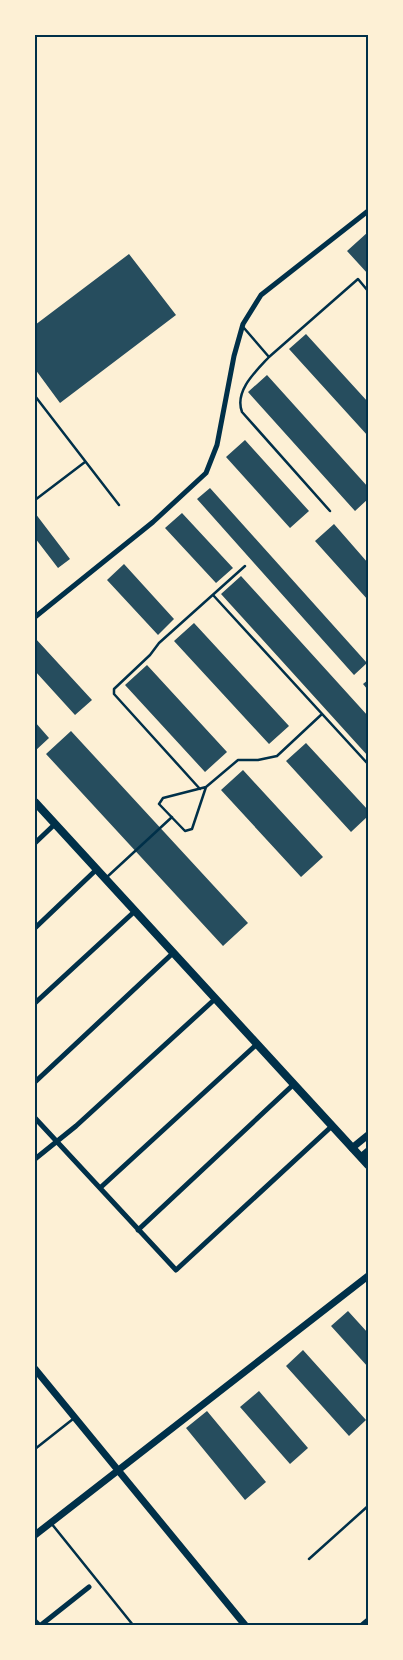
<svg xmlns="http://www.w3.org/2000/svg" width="403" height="1660" viewBox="0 0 403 1660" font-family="'Source Serif 4',serif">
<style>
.building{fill:#264d5e}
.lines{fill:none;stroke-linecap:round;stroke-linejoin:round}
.service{stroke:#003049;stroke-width:2.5}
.minor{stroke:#003049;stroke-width:5}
.tertiary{stroke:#003049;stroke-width:7}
.secondary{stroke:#003049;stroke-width:8}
.neatline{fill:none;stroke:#003049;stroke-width:2}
</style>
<rect width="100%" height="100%" fill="#fdf0d5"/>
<path class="building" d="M 368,232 L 368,274 L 347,251 Z
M 129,254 L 176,315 L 60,403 L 35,369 L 35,325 Z
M 306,334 L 368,402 L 368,436 L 289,349 Z
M 267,375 L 368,487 L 368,499 L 355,511 L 248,392 Z
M 245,440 L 309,511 L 290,528 L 226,457 Z
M 210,488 L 367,663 L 354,675 L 197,499 Z
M 35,513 L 70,559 L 58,568 L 35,538 Z
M 182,513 L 233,568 L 216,583 L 165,528 Z
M 334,524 L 368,563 L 368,600 L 315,541 Z
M 124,564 L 174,619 L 158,635 L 107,580 Z
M 241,576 L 368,716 L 368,756 L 221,594 Z
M 194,623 L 289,726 L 269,744 L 174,641 Z
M 35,638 L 92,700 L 75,715 L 35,671 Z
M 147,665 L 227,752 L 205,772 L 125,685 Z
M 368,680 L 368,690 L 363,684 Z
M 35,722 L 49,738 L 35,751 Z
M 71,731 L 248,923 L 223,946 L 46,754 Z
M 306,743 L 368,810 L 368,816 L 351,832 L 286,761 Z
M 243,770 L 323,857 L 301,877 L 221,790 Z
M 348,1311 L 368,1333 L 368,1367 L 331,1326 Z
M 303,1350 L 366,1420 L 349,1436 L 286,1366 Z
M 259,1391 L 308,1448 L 290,1464 L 240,1407 Z
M 207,1411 L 266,1482 L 245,1500 L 186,1428 Z"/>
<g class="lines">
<path class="service" d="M 244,328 L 269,357 L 358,279 L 368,291
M 269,357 C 256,371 234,391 242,412 L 330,511
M 35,396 L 119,505
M 35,500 L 85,462
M 213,595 L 368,764
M 206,787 L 192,829 L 185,831 L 159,804 L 163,798 L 206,787 L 238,760 L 258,760 L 277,756 L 322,714
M 200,789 L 114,694 L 114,689 L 150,655 L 159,643 L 245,566
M 107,877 L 172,817
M 35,1449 L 73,1419
M 51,1523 L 133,1625
M 309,1559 L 368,1506"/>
<path class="minor" d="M 35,617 L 153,522 L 206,473 L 217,445 L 234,356 L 243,324 L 261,295 L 368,211
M 35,843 L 55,824
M 35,928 L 97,869
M 35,1003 L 135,911
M 35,1082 L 173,953
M 35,1118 L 176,1270 L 332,1126
M 35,1159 L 76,1126 L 215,999
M 100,1188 L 257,1044
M 138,1230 L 294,1084
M 35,1621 L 39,1625
M 41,1625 L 89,1587
M 362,1625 L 368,1620"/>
<path class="tertiary" d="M 352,1148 L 368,1135
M 361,1157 L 368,1151
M 35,1369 L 245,1625
M 35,1535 L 368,1276"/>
<path class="secondary" d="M 35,802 L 368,1165"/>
</g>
<rect width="403" height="1660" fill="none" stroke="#fdf0d5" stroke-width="72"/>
<rect x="36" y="36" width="331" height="1588" class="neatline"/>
</svg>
